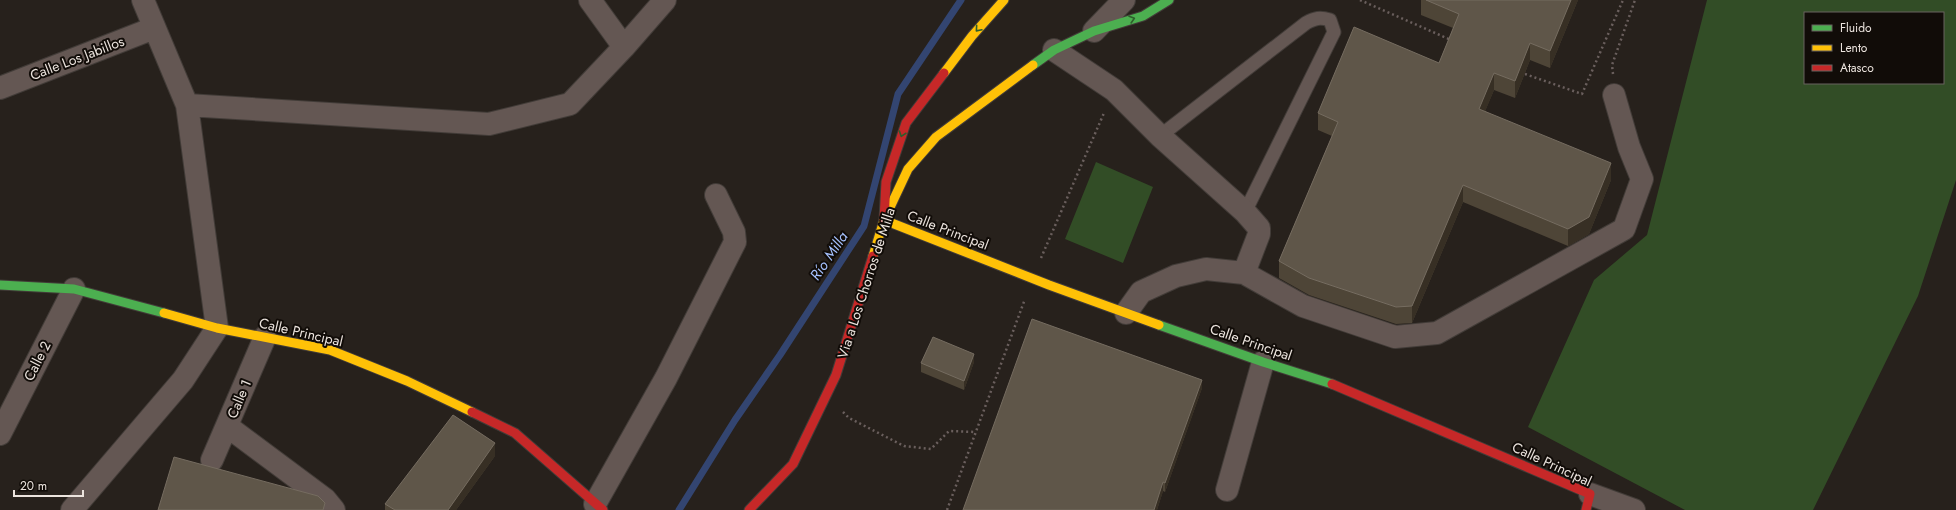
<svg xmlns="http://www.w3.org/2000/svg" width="1956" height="510" viewBox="0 0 1956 510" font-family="Jost,sans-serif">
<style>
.green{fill:#324d26;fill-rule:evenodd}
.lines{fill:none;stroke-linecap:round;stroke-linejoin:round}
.stream{stroke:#334571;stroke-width:7}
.lane-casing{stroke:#423c38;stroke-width:15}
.street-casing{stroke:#423c38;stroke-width:24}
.fast-casing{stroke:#423c38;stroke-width:11}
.slow-casing{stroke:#423c38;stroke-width:11}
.jam-casing{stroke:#423c38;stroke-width:11}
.path{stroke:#6a5f5d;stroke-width:2.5;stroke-dasharray:2 3;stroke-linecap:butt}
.lane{stroke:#645753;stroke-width:13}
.street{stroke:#645753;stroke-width:22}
.fast{stroke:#4caf50;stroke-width:9}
.slow{stroke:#ffc107;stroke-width:9}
.jam{stroke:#c62828;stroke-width:9}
.wall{fill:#4e4537}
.shaded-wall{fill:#372f24}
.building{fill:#5f5649;stroke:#756c60}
.oneway{stroke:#2e5e2c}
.labels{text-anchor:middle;stroke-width:4;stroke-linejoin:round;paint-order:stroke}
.street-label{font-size:14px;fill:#ece4de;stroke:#110c08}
.water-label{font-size:15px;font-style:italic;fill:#a5c1fe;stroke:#110c08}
</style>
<rect width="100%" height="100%" fill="#27211c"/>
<path class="green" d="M 1707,0 L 1956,0 L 1956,180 L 1918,296 L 1813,510 L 1685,510 L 1528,427 L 1594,280 L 1647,235 ZM 1805,13 L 1943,13 L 1943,83 L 1805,83 Z
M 1096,162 L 1153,187 L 1123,263 L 1065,239 Z"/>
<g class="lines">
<path class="stream" d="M 679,510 L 735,420 L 780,355 L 864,226 L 898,94 L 961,0"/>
<g class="lane-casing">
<path id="lane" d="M 1160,136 L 1306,23 C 1315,18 1320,17 1330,20 L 1334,32 L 1245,212"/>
</g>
<g class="street-casing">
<path id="street" d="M 590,0 L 624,47
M 1094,31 L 1124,0
M 1054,50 L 1114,90 L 1160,136 L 1245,212 L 1259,228 L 1259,234 L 1244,273
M 0,88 L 154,28
M 187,105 L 489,124 L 570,104 L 624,47 L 665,0
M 1126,313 L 1141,292 L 1176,276 L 1206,269 L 1244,273 L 1303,306 L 1395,337 L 1437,333 L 1624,229 L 1642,179 L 1629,147 L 1614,95
M 227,426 L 325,499 L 334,510
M 0,434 L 74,289
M 212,460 L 265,337
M 1227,490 L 1263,362
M 1590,494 L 1634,510
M 595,504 L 666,378 L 735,242 L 734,232 L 716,195
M 72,510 L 183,380 L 217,328 L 187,105 L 143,0"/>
</g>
<g class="fast-casing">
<path id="fast" d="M 1033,65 L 1054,50 L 1094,31 L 1143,16 L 1169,0
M 0,285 L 74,289 L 164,313
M 1159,325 L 1263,362 L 1332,384"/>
</g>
<g class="slow-casing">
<path id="slow" d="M 944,73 L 972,36 L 1004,0
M 884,220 L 1049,285 L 1159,325
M 873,256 L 884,220 L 908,169 L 936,137 L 1033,65
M 164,313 L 217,328 L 330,350 L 407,381 L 472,412"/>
</g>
<g class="jam-casing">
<path id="jam" d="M 884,220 L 886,182 L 906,123 L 944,73
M 1332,384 L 1590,494 L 1586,510
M 472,412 L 515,433 L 603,510
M 749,510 L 793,464 L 836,375 L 873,256"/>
</g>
<path class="path" d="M 1360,0 L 1451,40
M 1525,74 L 1582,94 L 1623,0
M 1613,74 L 1612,65 L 1635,0
M 1041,258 L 1104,113
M 843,412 L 849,418 L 904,446 L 931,449 L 949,431 L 976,432
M 947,510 L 1025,299"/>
<use href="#lane" class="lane"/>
<use href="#street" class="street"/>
<use href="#fast" class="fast"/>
<use href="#slow" class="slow"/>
<use href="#jam" class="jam"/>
</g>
<path class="wall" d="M 1421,0 L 1578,0 L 1550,68 L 1530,60 L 1515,98 L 1494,90 L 1485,111 L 1611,180 L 1589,234 L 1568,246 L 1463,202 L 1412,323 L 1396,324 L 1309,295 L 1279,278 L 1279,261 L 1332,136 L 1318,130 L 1318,113 L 1439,63 L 1453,28 L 1421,15 Z
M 974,362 L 964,390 L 921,372 L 921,363 Z
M 1202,388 L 1165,492 L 1163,491 L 1157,510 L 963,510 Z
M 495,456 L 456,510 L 385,510 L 385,504 Z"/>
<path class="shaded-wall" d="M 1571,0 L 1578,0 L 1550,68 L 1550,51 Z
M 1530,43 L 1530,60 L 1515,98 L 1515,81 Z
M 1494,73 L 1494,90 L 1479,126 L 1479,109 Z
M 1611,163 L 1611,180 L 1589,234 L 1568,246 L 1568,229 Z
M 1463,185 L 1463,202 L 1412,323 L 1412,306 Z
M 974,354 L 974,362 L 964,390 L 964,381 Z
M 1202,380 L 1202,388 L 1165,492 L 1165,483 Z
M 495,443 L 495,456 L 456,510 L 448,510 Z
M 1163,482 L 1163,491 L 1157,510 L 1154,510 Z"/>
<path class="building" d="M 1426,0 L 1571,0 L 1550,51 L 1530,43 L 1515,81 L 1494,73 L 1479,109 L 1611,163 L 1589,217 L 1568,229 L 1463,185 L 1412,306 L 1396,307 L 1309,278 L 1279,261 L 1338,122 L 1318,113 L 1354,27 L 1439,63 L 1459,14 Z
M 1032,319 L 1202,380 L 1165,483 L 1163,482 L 1154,510 L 963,510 Z
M 933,337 L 974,354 L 964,381 L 921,363 Z
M 453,415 L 495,443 L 448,510 L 395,510 L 385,504 Z
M 174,457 L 318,496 L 325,503 L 323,510 L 158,510 Z"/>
<defs><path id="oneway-chevron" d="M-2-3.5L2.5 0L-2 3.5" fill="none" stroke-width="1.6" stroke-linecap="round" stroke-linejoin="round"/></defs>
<g class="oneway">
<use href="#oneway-chevron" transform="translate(1132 19) rotate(-17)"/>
<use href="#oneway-chevron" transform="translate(978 29) rotate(131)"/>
<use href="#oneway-chevron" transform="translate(902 134) rotate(109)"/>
</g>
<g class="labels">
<g class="street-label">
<text transform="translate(77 58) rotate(-21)" y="5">Calle Los Jabillos</text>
<text transform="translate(948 230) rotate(21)" y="5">Calle Principal</text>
<text transform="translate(866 283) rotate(-72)" y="5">Via a Los Chorros de Milla</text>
<text transform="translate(301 332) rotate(13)" y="5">Calle Principal</text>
<text transform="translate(1251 342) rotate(19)" y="5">Calle Principal</text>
<text transform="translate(37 361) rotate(-63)" y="5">Calle 2</text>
<text transform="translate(239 399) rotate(-67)" y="5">Calle 1</text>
<text transform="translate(1552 464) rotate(25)" y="5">Calle Principal</text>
</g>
<g class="water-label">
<text transform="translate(829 256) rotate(-56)" y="5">Río Milla</text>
</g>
</g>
<rect x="1804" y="12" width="140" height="72" fill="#110c08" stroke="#69625e"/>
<rect x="1812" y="25" width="20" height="6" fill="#4caf50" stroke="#69625e"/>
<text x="1840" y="32" font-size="12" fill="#ece4de">Fluido</text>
<rect x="1812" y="45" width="20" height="6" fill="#ffc107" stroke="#69625e"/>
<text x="1840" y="52" font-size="12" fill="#ece4de">Lento</text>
<rect x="1812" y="65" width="20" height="6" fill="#c62828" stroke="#69625e"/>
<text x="1840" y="72" font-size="12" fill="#ece4de">Atasco</text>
<path d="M14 490v6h69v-6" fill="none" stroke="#ece4de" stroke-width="2"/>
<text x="20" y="490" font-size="12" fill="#ece4de" stroke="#110c08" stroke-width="3" paint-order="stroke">20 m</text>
</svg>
